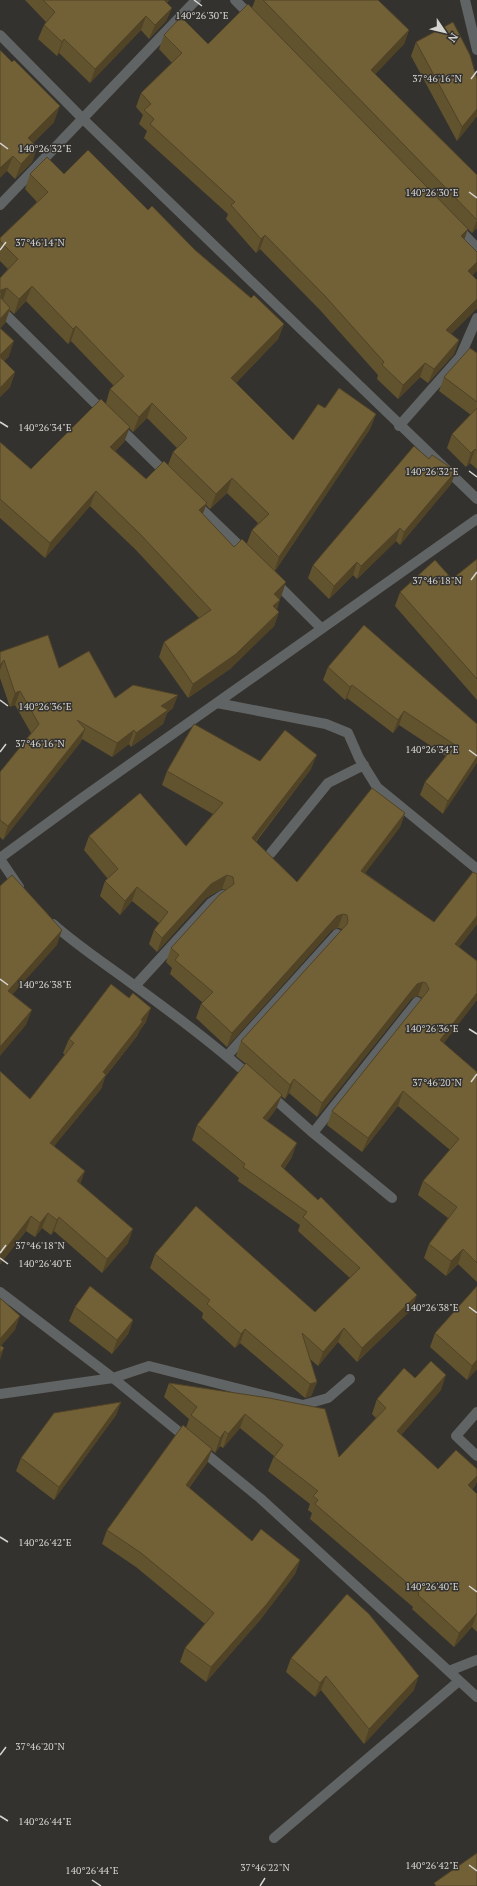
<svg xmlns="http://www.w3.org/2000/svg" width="477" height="1886" viewBox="0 0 477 1886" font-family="'PT Serif',serif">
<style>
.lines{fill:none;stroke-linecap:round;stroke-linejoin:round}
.street{stroke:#616464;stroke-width:10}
.wall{fill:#62532f;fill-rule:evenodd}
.shaded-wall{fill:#504326}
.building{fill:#726037;stroke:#504326}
.ticks{fill:none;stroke:#d5d4d1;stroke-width:1.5}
.ticks-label{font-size:10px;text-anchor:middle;fill:#d5d4d1;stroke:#34322e;stroke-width:3;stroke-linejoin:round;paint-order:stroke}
</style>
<rect width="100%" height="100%" fill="#34322e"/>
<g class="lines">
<path class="street" d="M 235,0 L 252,17
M 465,0 L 477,50
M 0,35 L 83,119 L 477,499
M 0,205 L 196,0
M 456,226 L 477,248
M 0,309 L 105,413
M 118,426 L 168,475
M 399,426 L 460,357 L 477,318
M 194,502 L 246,552
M 274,581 L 321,628
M 217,703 L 326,724 L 348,733 L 359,758 L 377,787 L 477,869
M 271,853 L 328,783 L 364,765
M 0,858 L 82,798 L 477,519
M 0,859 L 19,887
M 53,924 C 79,947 107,965 135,986 C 175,1015 215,1045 252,1078
M 135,986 L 211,903 L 223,895
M 227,1056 L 337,934
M 269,1094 L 313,1133 L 392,1198
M 313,1133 L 417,1002
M 0,1292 L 113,1378 L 260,1498 L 477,1697
M 0,1394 L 113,1378 L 149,1366 L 303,1405 L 328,1398 L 350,1379
M 477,1412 L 456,1436 L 477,1456
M 449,1671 L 477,1660
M 274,1838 L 459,1681"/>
</g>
<path class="wall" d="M 25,0 L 169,0 L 167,3 L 172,8 L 166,21 L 149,39 L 141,30 L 90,83 L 59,53 L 57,56 L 38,39 L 44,25 L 46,22 Z
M 255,0 L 378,0 L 409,30 L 404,44 L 375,74 L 477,175 L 477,228 L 472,233 L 468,229 L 464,239 L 477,252 L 477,270 L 472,275 L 477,308 L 451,334 L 459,340 L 454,354 L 428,383 L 420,377 L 398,399 L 377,379 L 378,375 L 320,310 L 260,249 L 256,253 L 226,219 L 228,214 L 144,138 L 147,131 L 139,124 L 143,115 L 136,107 L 141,93 L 172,63 L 159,49 L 164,35 L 208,44 L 252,8 Z
M 416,42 L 477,79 L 477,116 L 457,141 L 411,56 Z
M 0,50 L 54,122 L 33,143 L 37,147 L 32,162 L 15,179 L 7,171 Z
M 30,174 L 64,174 L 148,210 L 195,250 L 251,298 L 284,324 L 278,339 L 236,383 L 293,440 L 325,408 L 376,414 L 370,429 L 275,571 L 281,597 L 279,599 L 277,610 L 279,612 L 274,626 L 230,669 L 188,698 L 159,657 L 164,642 L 199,618 L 136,550 L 90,506 L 45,558 L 0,518 L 0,442 L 31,469 L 106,403 L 110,389 L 114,386 L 71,341 L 68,344 L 26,301 L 14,314 L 10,310 L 5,323 L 0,328 L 9,356 L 4,361 L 15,372 L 10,387 L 0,397 L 0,278 L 8,269 L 0,261 L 0,238 L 37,202 L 25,189 ZM 147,418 L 177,448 L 173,452 L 168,465 L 146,479 L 115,451 L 124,442 L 129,428 L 133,432 ZM 227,493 L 258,523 L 252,530 L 247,543 L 234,547 L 203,514 L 206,505 L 210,509 Z
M 477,353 L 477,469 L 470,463 L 466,467 L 447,448 L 452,434 L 471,415 L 439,391 L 444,377 Z
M 451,484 L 400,545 L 396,541 L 357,579 L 353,575 L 329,599 L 308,578 L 313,565 Z
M 477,559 L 477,700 L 395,606 L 400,592 L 452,579 Z
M 0,652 L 59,668 L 115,698 L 173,708 L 167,713 L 163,724 L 131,747 L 129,744 L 112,757 L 82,739 L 80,743 L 3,840 L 0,837 L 0,772 L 31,733 L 15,705 L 10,707 L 0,678 Z
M 328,667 L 477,724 L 443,814 L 420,795 L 425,782 L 446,756 L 399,725 L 393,733 L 347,698 L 345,700 L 323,680 Z
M 260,761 L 311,769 L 256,842 L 297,882 L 405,813 L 400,827 L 365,873 L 434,922 L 477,874 L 477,924 L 459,947 L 477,961 L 477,1000 L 443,1043 L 477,1072 L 477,1282 L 458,1264 L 446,1276 L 424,1258 L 429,1244 L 448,1218 L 418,1195 L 423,1181 L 450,1150 L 398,1106 L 362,1152 L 327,1125 L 332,1111 L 422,999 L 421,997 L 418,996 L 412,998 L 317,1117 L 289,1093 L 285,1099 L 281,1096 L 276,1109 L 267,1121 L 292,1157 L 284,1169 L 412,1309 L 357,1362 L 338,1342 L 318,1366 L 310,1359 L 317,1382 L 311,1396 L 305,1398 L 240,1343 L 235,1348 L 202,1318 L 203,1313 L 150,1268 L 155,1254 L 315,1312 L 350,1278 L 298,1231 L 300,1225 L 238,1181 L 239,1178 L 192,1140 L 197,1125 L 246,1064 L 236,1056 L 241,1041 L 342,930 L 342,929 L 338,928 L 332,930 L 227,1047 L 196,1018 L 201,1004 L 203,1003 L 170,974 L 172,968 L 166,962 L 171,948 L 226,890 L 222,889 L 206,898 L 157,952 L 149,944 L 154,930 L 159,923 L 132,901 L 120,915 L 100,896 L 105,881 L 108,879 L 84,850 L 89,836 L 186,846 L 213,814 L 162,785 L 167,771 Z
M 146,1022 L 140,1030 L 137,1036 L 105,1077 L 101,1089 L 54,1146 L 80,1184 L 128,1243 L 102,1273 L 54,1231 L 51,1235 L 42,1228 L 35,1237 L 26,1231 L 0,1264 L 0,1071 L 30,1099 L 65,1055 L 63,1053 L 69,1039 Z
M 75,1307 L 133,1320 L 128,1334 L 112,1354 L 69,1321 Z
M 435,1333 L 477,1369 L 467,1380 L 430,1347 Z
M 415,1378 L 441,1390 L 401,1435 L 438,1469 L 477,1469 L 477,1481 L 475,1486 L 472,1489 L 477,1494 L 477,1632 L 472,1627 L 454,1647 L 412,1609 L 413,1607 L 310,1519 L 312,1513 L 308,1510 L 310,1504 L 268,1471 L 274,1456 L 240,1428 L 223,1448 L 220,1446 L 215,1453 L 212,1450 L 207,1463 L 189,1488 L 252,1541 L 300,1560 L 295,1574 L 260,1620 L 206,1682 L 180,1662 L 185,1648 L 205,1624 L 136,1567 L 102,1544 L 107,1530 L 186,1428 L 189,1419 L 164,1397 L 169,1383 L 269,1398 L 339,1457 L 376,1418 L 372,1414 L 377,1399 Z
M 121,1402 L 116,1415 L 54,1500 L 16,1471 L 21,1458 Z
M 291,1658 L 414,1690 L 364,1744 L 321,1690 L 315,1697 L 286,1672 Z"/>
<path class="shaded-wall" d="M 162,0 L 169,0 L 157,12 Z
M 172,8 L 166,21 L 149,39 L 155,25 Z
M 146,16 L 141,30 L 90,83 L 95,69 Z
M 409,30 L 404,44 L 366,84 L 371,70 Z
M 64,39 L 59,53 L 57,56 L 62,42 Z
M 60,106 L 54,122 L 22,153 L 28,138 Z
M 477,109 L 477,116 L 457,141 L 462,127 Z
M 37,147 L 32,162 L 15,179 L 21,164 Z
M 13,156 L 7,171 L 0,178 L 0,168 Z
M 477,220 L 477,228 L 472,233 Z
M 468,229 L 463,243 L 461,236 Z
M 265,235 L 260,249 L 256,253 L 261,239 Z
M 477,262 L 477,271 L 463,285 L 468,271 Z
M 32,286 L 26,301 L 14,314 L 19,299 Z
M 7,288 L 2,303 L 0,303 L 1,290 Z
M 477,299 L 477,308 L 441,344 L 446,330 Z
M 10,308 L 5,323 L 0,329 L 0,319 Z
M 284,324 L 278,339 L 226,393 L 231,378 Z
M 76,326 L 71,341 L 68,344 L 73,329 Z
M 459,340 L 454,354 L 428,383 L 434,369 Z
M 14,341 L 9,356 L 0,365 L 0,355 Z
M 425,363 L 420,377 L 398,399 L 403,385 Z
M 15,372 L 10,387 L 0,397 L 0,388 Z
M 152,403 L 147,418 L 133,432 L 139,417 Z
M 376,414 L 370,429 L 274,572 L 279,557 Z
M 130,427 L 124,442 L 105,462 L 110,447 Z
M 475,449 L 470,463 L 466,467 L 471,453 Z
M 456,471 L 451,484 L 400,545 L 404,532 Z
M 232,478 L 227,493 L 210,509 L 216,494 Z
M 96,491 L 90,506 L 45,558 L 50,543 Z
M 207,503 L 201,518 L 199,510 Z
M 400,528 L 396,541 L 357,579 L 361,566 Z
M 357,562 L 353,575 L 329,599 L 334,586 Z
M 286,582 L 281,597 L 269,608 L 274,594 Z
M 280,600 L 275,615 L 273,606 Z
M 279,612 L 274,626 L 230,669 L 188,698 L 193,684 Z
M 4,660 L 0,670 L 0,665 Z
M 352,685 L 347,698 L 345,700 L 350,687 Z
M 20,691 L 15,705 L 10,707 L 15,693 Z
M 178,695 L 173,708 L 167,713 L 163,724 L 131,747 L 136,733 L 161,706 Z
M 404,711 L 399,725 L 393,733 L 398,720 Z
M 85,729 L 80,743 L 3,840 L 8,826 Z
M 134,730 L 129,744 L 112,757 L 117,743 Z
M 317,755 L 311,769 L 247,852 L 252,838 Z
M 477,757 L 477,763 L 443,814 L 448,801 Z
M 405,813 L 400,827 L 356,885 L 361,871 Z
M 227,875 L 222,889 L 206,898 L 157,952 L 162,938 L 211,884 Z
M 137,887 L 132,901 L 120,915 L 125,901 Z
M 343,914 L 338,928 L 332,930 L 227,1047 L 232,1033 L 337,916 Z
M 477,916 L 477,924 L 450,958 L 455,944 Z
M 62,930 L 57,945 L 3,1005 L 8,991 Z
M 423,982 L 418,996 L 412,998 L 317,1117 L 322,1103 L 417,984 Z
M 477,993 L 477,1000 L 435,1055 L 440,1040 Z
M 151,1008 L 146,1022 L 140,1030 L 137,1036 L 105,1077 L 101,1089 L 45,1157 L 50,1143 L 141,1020 Z
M 32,1010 L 26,1025 L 0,1056 L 0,1047 Z
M 294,1079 L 289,1093 L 285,1099 L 290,1085 Z
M 403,1091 L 398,1106 L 362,1152 L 368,1138 Z
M 282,1095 L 276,1109 L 258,1132 L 263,1118 Z
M 297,1143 L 292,1157 L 276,1180 L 281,1166 Z
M 85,1171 L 80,1185 L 77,1181 Z
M 48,1213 L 42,1228 L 35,1237 L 40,1223 Z
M 31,1216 L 26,1231 L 0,1264 L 0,1256 Z
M 59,1217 L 54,1231 L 51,1235 L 57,1220 Z
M 133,1229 L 128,1243 L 102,1273 L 107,1259 Z
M 463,1249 L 458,1264 L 446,1276 L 451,1261 Z
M 417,1295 L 412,1309 L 357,1362 L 362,1348 Z
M 20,1316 L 15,1330 L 0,1347 L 0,1339 Z
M 133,1320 L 128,1334 L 112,1354 L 117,1340 Z
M 344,1328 L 338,1342 L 318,1366 L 323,1352 Z
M 245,1329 L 240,1343 L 235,1348 L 241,1334 Z
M 4,1348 L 0,1360 L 0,1353 Z
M 477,1360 L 477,1369 L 467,1380 L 472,1366 Z
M 446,1375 L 441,1390 L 392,1445 L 397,1431 Z
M 317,1382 L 311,1396 L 305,1398 L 310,1384 Z
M 121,1402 L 116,1415 L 54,1500 L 59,1487 Z
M 245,1414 L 240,1428 L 223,1448 L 228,1434 Z
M 225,1431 L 220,1446 L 215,1453 L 220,1438 Z
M 212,1449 L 207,1463 L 180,1499 L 186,1485 Z
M 477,1476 L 477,1481 L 475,1486 L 463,1500 L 468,1485 Z
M 300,1560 L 295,1574 L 260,1620 L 206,1682 L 211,1667 Z
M 477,1613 L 472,1627 L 454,1647 L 459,1633 Z
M 326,1676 L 321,1690 L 315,1697 L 320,1683 Z
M 419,1676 L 414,1690 L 364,1744 L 369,1729 Z"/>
<path class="building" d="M 43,0 L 164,0 L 172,8 L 155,25 L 146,16 L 95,69 L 64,39 L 62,42 L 44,25 L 55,12 Z
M 263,0 L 378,0 L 409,30 L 371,70 L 477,175 L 477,220 Z
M 248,4 L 468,229 L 461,236 L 477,252 L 477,262 L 468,271 L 477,280 L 477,299 L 446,330 L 459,340 L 434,369 L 425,363 L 403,385 L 382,365 L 384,362 L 325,296 L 265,235 L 261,239 L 231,205 L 235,202 L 150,124 L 154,119 L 144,110 L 151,104 L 141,93 L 182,53 L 164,35 L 181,17 L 208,44 Z
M 453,22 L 470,55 L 477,79 L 477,109 L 462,127 L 416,42 Z
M 0,50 L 12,62 L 14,60 L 60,106 L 28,138 L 37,147 L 21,164 L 13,156 L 0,168 Z
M 88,150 L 148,210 L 152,206 L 195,250 L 251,298 L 254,295 L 284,324 L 231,378 L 293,440 L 318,404 L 325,408 L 339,388 L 376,414 L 279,557 L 252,530 L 269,514 L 232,478 L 216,494 L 173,452 L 187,438 L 152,403 L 139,417 L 110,389 L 124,376 L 76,326 L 73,329 L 32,286 L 19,299 L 7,288 L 1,290 L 0,293 L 0,278 L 18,259 L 0,241 L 0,238 L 48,192 L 30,174 L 47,157 L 64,174 Z
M 0,297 L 10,308 L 0,319 Z
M 0,328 L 14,341 L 0,355 Z
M 470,348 L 477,353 L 477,402 L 444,377 Z
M 0,357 L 15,372 L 0,388 Z
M 101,399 L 130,427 L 110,447 L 146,479 L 164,461 L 207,503 L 199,510 L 234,547 L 242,539 L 286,582 L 274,594 L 280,600 L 273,606 L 279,612 L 236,654 L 193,684 L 164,642 L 211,610 L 141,535 L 96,491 L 50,543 L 0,499 L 0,442 L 31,469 Z
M 477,408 L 477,451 L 475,449 L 471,453 L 452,434 Z
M 414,446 L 429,459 L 432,455 L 456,471 L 404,532 L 400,528 L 361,566 L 357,562 L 334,586 L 313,565 Z
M 477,559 L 477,679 L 400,592 L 435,560 L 452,579 Z
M 364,625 L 477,724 L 477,757 L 448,801 L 425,782 L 455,745 L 404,711 L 398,720 L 352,685 L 350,687 L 328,667 Z
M 48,635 L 59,668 L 89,651 L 115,698 L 133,685 L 178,695 L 161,706 L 168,710 L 136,733 L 134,730 L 117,743 L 77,720 L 85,729 L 8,826 L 0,820 L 0,772 L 39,724 L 20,691 L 15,693 L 4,660 L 0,665 L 0,652 Z
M 194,724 L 260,761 L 285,730 L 317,755 L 252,838 L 297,882 L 372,788 L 405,813 L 361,871 L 434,922 L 473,872 L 477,874 L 477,916 L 455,944 L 477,961 L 477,993 L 440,1040 L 477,1072 L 477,1263 L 463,1249 L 451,1261 L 429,1244 L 457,1207 L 423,1181 L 459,1139 L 403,1091 L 368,1138 L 332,1111 L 427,992 L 429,989 L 426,983 L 423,982 L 417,984 L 322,1103 L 294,1079 L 290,1085 L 241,1041 L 347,924 L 348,921 L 347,915 L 343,914 L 337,916 L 232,1033 L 201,1004 L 213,992 L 175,960 L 179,955 L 171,948 L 220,894 L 234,884 L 233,877 L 227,875 L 211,884 L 162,938 L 154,930 L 168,912 L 137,887 L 125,901 L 105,881 L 118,869 L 89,836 L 140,793 L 186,846 L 223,803 L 167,771 Z
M 12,875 L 62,930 L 8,991 L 32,1010 L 0,1047 L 0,886 Z
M 111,984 L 129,998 L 133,993 L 151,1008 L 141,1020 L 143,1021 L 103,1072 L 106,1075 L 50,1143 L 85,1171 L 77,1181 L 133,1229 L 107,1259 L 59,1217 L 57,1220 L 48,1213 L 40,1223 L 31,1216 L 0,1256 L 0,1071 L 30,1099 L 74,1043 L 69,1039 Z
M 246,1063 L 282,1095 L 263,1118 L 297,1143 L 281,1166 L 318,1200 L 321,1197 L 417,1295 L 362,1348 L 344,1328 L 323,1352 L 302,1333 L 317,1382 L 310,1384 L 245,1329 L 241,1334 L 207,1304 L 210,1300 L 155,1254 L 196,1206 L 315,1312 L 360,1268 L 303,1217 L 307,1212 L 243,1167 L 245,1164 L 197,1125 Z
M 90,1286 L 133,1320 L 117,1340 L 75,1307 Z
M 477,1286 L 477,1360 L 472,1366 L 435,1333 Z
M 0,1298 L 20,1316 L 0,1339 Z
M 0,1345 L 4,1348 L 0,1353 Z
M 431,1361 L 446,1375 L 397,1431 L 438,1469 L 456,1450 L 477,1469 L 477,1476 L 468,1485 L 477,1494 L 477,1613 L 459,1633 L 418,1595 L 419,1593 L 315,1504 L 318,1500 L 313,1496 L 318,1491 L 274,1457 L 283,1445 L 245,1414 L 228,1434 L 225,1431 L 220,1438 L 191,1415 L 197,1407 L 169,1383 L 269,1398 L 325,1409 L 339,1457 L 386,1408 L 377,1399 L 404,1368 L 415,1378 Z
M 121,1402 L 59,1487 L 21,1458 L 54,1413 Z
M 183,1425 L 212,1449 L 186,1485 L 252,1541 L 261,1529 L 300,1560 L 266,1605 L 211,1667 L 185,1648 L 214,1613 L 141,1553 L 107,1530 Z
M 347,1594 L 369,1614 L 419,1676 L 369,1729 L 326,1676 L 320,1683 L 291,1658 Z
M 477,1853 L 477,1886 L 436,1886 L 434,1883 Z"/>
<path class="ticks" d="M 194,0 L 202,6M 471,79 L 477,71M 0,143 L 8,149M 469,192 L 477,198M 0,250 L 6,242M 0,422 L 8,427M 469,471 L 477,477M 471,580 L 477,572M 0,700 L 8,706M 469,750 L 477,756M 0,752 L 6,744M 0,979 L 8,985M 469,1029 L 477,1034M 471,1082 L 477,1074M 0,1253 L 6,1245M 0,1258 L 8,1264M 469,1307 L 477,1313M 0,1537 L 8,1542M 469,1586 L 477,1592M 0,1755 L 6,1747M 0,1816 L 8,1821M 469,1865 L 477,1871M 92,1880 L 101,1886M 260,1886 L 265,1878"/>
<g class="ticks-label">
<text x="202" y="19">140°26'30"E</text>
<text x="437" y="82">37°46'16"N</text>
<text x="45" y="152">140°26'32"E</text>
<text x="432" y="196">140°26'30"E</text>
<text x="40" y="246">37°46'14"N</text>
<text x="45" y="431">140°26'34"E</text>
<text x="432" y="475">140°26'32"E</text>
<text x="437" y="584">37°46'18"N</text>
<text x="45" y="710">140°26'36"E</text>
<text x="40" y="747">37°46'16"N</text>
<text x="432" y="753">140°26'34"E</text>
<text x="45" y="988">140°26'38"E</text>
<text x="432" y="1032">140°26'36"E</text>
<text x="437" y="1086">37°46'20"N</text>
<text x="40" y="1249">37°46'18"N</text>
<text x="45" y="1267">140°26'40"E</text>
<text x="432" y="1311">140°26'38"E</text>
<text x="45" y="1546">140°26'42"E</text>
<text x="432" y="1590">140°26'40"E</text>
<text x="40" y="1750">37°46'20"N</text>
<text x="45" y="1825">140°26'44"E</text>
<text x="432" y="1869">140°26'42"E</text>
<text x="265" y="1871">37°46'22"N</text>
<text x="92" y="1874">140°26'44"E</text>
</g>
<g transform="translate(445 32) rotate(125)" stroke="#34322e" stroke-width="3" paint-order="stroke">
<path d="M0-3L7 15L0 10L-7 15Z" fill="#d5d4d1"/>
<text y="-6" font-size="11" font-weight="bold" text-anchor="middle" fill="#d5d4d1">N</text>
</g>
</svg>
